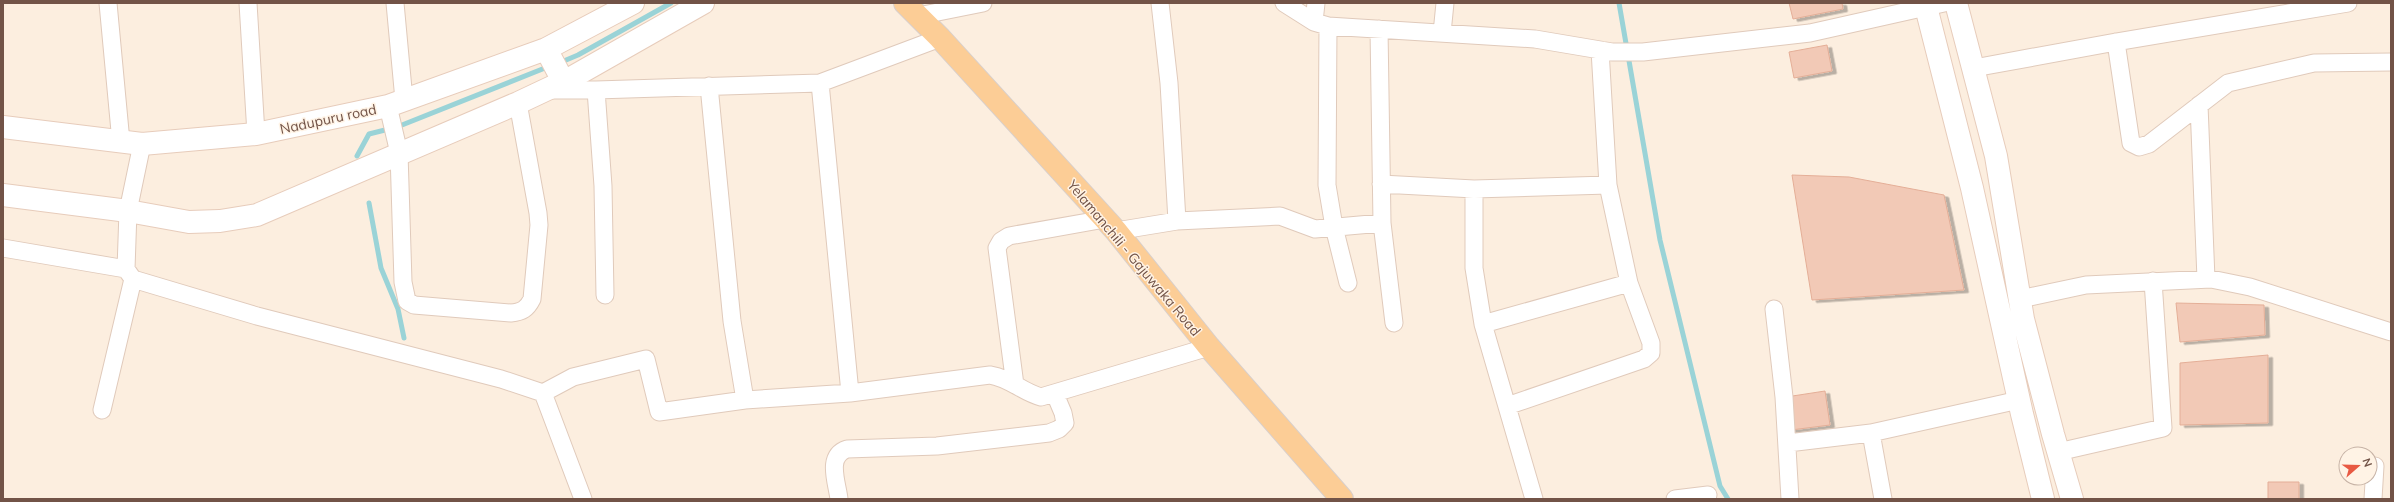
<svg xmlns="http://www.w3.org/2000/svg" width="2394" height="502" viewBox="0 0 2394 502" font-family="Mulish,sans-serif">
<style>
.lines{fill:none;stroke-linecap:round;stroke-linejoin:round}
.stream{stroke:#9ad3d7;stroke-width:5}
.building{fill:#f2c9b6;stroke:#e4ae97;filter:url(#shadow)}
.street-casing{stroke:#e0cabb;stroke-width:19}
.secondary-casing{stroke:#e7ccbb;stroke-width:24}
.primary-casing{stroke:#d8cfcb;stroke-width:24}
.street{stroke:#fff;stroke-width:17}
.secondary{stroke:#fff;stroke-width:22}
.primary{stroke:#fccd96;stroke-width:22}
.labels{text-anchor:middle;stroke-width:3;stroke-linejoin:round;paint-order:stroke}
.street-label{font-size:14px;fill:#725347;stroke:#fff3e5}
</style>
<defs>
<filter id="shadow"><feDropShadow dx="4.5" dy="2.5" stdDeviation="0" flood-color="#0004"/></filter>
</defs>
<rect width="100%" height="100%" fill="#fceedf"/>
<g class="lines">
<path class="stream" d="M 1619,3 L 1660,240 L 1720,486 L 1728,499
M 559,63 L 578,55 L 671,3
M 357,156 L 369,134 L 397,127 L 550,66
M 369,203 L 381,268 L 398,309 L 404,338"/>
</g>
<path class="building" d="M 1789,3 L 1842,3 L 1843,9 L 1793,19 Z
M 1827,45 L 1832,71 L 1794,78 L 1789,52 Z
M 1792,175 L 1849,177 L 1944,195 L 1964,290 L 1812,300 Z
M 2176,303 L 2264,305 L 2265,335 L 2180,342 Z
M 2268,355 L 2268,423 L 2180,425 L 2180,363 Z
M 1825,391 L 1830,425 L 1791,430 L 1786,397 Z
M 2268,482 L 2299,482 L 2299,499 L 2268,499 Z"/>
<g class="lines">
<g class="street-casing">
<path id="street" d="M 108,3 L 121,142
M 248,3 L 256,134
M 395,3 L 404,100
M 1160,3 L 1169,83 L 1177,221
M 1284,3 L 1314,22 L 1328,26 L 1535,39 L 1612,52 L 1643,52 L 1810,33 L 1944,3
M 918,16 L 983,3
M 1314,22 L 1316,3
M 1328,26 L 1327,185 L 1334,227 L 1348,283
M 1379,29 L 1382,223 L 1394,323
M 1442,33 L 1445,3
M 2116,42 L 2131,143 L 2139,147 L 2149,144 L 2228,83 L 2314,63 L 2391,62
M 1974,68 L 2116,42 L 2348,3
M 820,83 L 850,393
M 709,86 L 732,321 L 745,400
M 546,90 L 596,90 L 603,186 L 605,295
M 596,90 L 820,83 L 940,38
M 2199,105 L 2206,279
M 388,106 L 399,153 L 403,282 L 407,301 L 414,305 L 511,313 C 522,312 527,309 532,299 L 539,225 L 538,213 L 518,103
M 142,144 L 128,211 L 126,269 L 133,279 L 257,316 L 501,379 L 543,393 L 583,499
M 1381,184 L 1474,189 L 1608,185
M 1474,189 L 1474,268 L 1483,324 L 1534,499
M 1116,231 L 1177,221 L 1280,216 L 1315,229 L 1382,223
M 3,248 L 126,269
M 2020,299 L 2086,285 L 2211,279 L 2250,287 L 2391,332
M 1774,309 L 1784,397 L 1790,499
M 1483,324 L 1629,283
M 1015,385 L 997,248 L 1001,241 L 1009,236 L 1105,219
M 543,393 L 573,377 L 646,359 L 659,412 L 745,400 L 850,393 L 990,375 C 1010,378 1022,392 1041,397 L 1209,347
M 1507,406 L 1644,359 L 1651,353 L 1651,343 L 1629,283 L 1608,185 L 1600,50
M 102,410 L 133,279
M 1788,443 L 1871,433
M 2058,452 L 2163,428 L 2153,281
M 839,499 C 837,482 826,456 847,449 L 937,446 L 1049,433 L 1059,429 L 1065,423 L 1063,413 L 1055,394
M 1675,499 L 1708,495
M 1883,499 L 1871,433 L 2019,400
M 2373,499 L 2375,466"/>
</g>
<g class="secondary-casing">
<path id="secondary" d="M 1925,3 L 1972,188 L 2022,414 L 2043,499
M 1956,3 L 1996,156 L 2023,319 L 2053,434 L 2072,499
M 546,49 L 563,81
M 3,127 L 142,144 L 256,134 L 388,106 L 546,49 L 633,3
M 3,195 L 128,211 L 189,222 L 220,221 L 257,215 L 518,103 L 571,78 L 703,3"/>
</g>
<g class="primary-casing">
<path id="primary" d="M 905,3 L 940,38 L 1116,231 L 1209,347 L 1342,499"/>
</g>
<use href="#street" class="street"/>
<use href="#secondary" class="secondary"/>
<use href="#primary" class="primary"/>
</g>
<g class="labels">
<g class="street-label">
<text transform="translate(328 119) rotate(-12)" y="5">Nadupuru road</text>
<text transform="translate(1134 258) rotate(50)" y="5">Yelamanchili - Gajuwaka Road</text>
</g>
</g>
<rect width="2394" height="502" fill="none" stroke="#725347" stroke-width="8"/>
<g transform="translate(2358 466) rotate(70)"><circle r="19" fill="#fff3e5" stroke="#c7b3a6"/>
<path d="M0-3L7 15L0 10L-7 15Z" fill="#e85942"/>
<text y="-6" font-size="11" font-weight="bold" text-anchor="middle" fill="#725347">N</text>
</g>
</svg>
